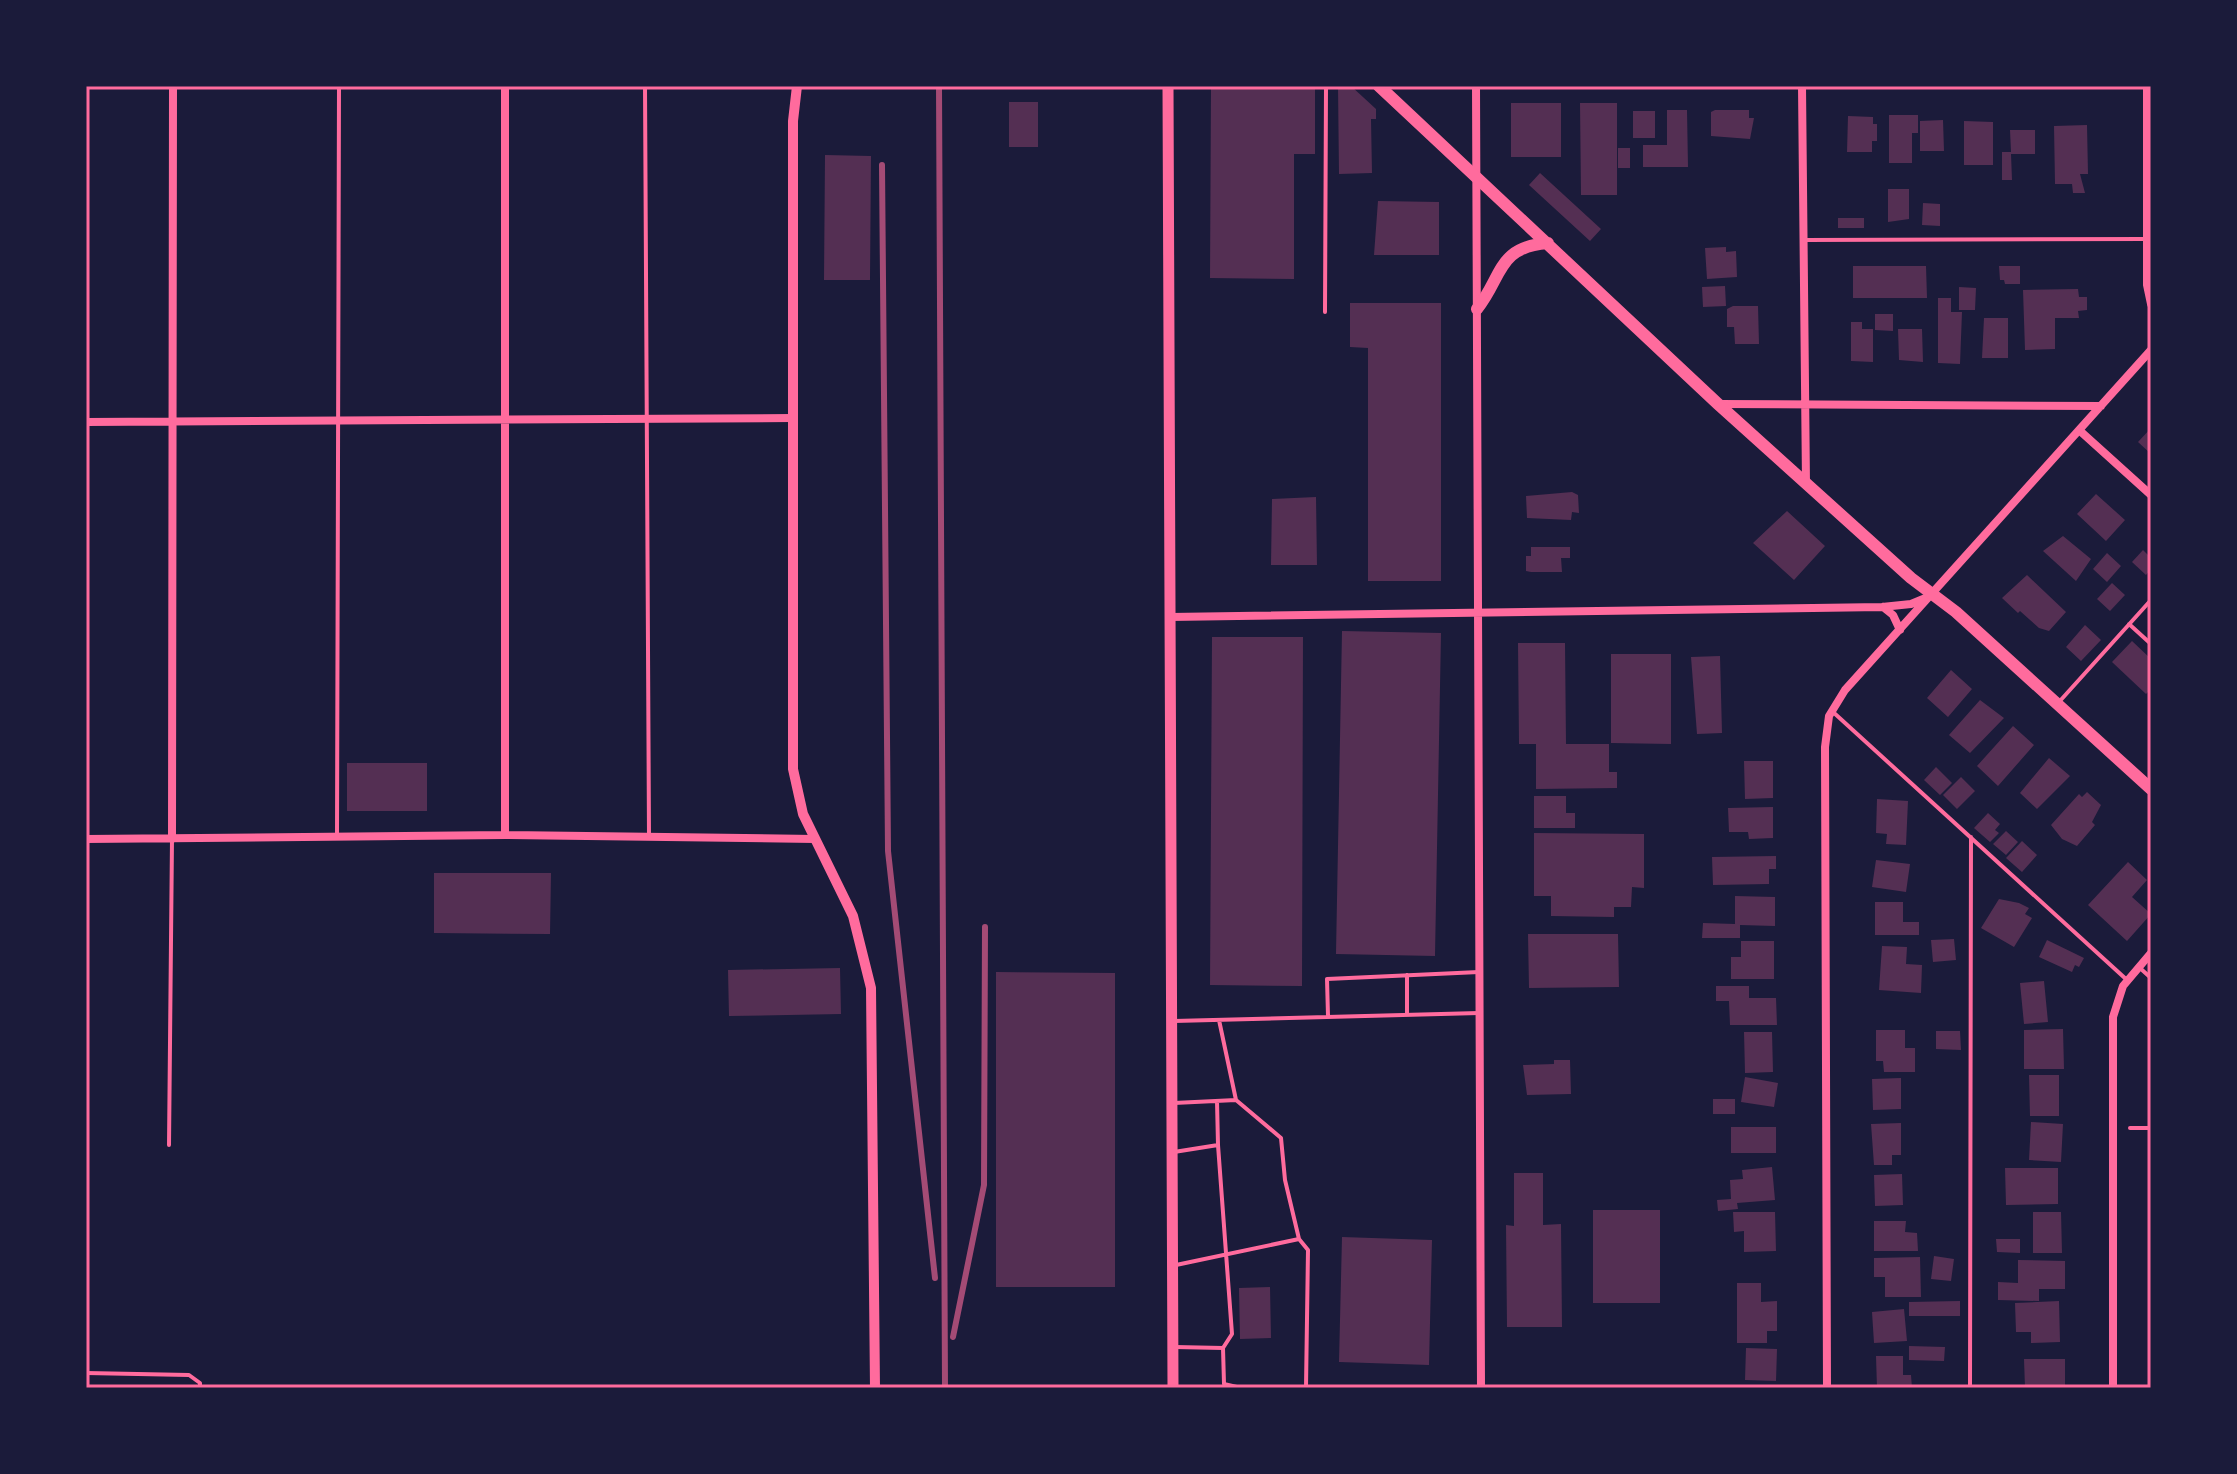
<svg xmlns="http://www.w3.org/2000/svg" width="2237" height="1474" viewBox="0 0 2237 1474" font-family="'Golos Text',sans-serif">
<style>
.building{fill:#542f53}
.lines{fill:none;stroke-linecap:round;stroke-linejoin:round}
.path{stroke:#ff6b9d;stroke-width:4}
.service{stroke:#ff6b9d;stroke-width:4}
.minor{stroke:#ff6b9d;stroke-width:8}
.tertiary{stroke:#ff6b9d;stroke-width:10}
.secondary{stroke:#ff6b9d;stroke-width:11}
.primary{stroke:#ff6b9d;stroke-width:12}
.rail{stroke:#a44b75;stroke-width:6}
.neatline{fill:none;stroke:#ff6b9d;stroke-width:3}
</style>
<rect width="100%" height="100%" fill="#1b1b3a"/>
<path class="building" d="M 1211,86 L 1315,86 L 1315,154 L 1294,154 L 1294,279 L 1210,278 Z
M 1338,86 L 1351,86 L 1376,109 L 1376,119 L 1371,119 L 1372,173 L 1339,174 Z
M 1009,102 L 1038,102 L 1038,147 L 1009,147 Z
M 1511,103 L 1561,103 L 1561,157 L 1511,157 Z
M 1580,103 L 1617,103 L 1617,195 L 1581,195 Z
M 1667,110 L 1687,110 L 1688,167 L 1643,167 L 1643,145 L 1667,145 Z
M 1715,110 L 1749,110 L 1749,118 L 1754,118 L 1750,139 L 1711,136 L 1711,112 Z
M 1633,111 L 1655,111 L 1655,138 L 1633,138 Z
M 1889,115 L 1918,115 L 1918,133 L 1912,133 L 1912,163 L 1889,163 Z
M 1848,116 L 1873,117 L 1873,124 L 1877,124 L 1877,141 L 1872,141 L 1872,152 L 1847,152 Z
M 1943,120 L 1944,151 L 1920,151 L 1920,121 Z
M 1964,121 L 1993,122 L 1993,165 L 1964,165 Z
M 2087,125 L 2088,174 L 2080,174 L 2085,193 L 2073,193 L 2072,184 L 2055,184 L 2054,126 Z
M 2010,130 L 2035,130 L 2035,154 L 2011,154 L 2012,180 L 2002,180 L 2002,152 L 2011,152 Z
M 1618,148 L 1630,148 L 1630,168 L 1618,168 Z
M 825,155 L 871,156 L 870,280 L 824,280 Z
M 1540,173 L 1601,229 L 1590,241 L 1529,185 Z
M 1888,189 L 1909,189 L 1909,219 L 1888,222 Z
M 1378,201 L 1439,202 L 1439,255 L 1374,255 Z
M 1923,203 L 1940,204 L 1940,226 L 1922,225 Z
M 1838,218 L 1864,218 L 1864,228 L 1838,228 Z
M 1726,247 L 1726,252 L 1736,251 L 1737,277 L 1707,279 L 1705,248 Z
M 1853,266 L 1926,266 L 1927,298 L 1853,298 Z
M 1999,266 L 2020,266 L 2020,284 L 2005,284 L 2004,280 L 2000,280 Z
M 1725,286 L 1726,306 L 1703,307 L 1702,287 Z
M 1959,287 L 1976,288 L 1975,310 L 1959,310 Z
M 2078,289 L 2079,297 L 2087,297 L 2087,310 L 2078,311 L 2079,318 L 2055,318 L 2055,349 L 2025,350 L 2023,290 Z
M 1938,298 L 1951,298 L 1951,312 L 1962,312 L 1960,364 L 1938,363 Z
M 1350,303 L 1441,303 L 1441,581 L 1368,581 L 1368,348 L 1350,347 Z
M 1733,306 L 1758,306 L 1759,344 L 1735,344 L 1734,327 L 1727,327 L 1727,309 Z
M 1875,314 L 1893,314 L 1893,331 L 1875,330 Z
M 1984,318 L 2008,318 L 2008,358 L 1982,358 Z
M 1851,322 L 1862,322 L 1862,329 L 1873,329 L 1873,362 L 1851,361 Z
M 1898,329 L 1922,329 L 1923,362 L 1899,360 Z
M 2151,428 L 2151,454 L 2138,442 Z
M 1572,492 L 1578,495 L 1579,513 L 1572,512 L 1571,520 L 1527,518 L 1526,496 Z
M 2096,494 L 2125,520 L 2106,541 L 2077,514 Z
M 1316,497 L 1317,565 L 1271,565 L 1272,499 Z
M 1787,511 L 1825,546 L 1794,580 L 1753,543 Z
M 2063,536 L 2091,559 L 2076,581 L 2043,551 Z
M 1531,547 L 1570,547 L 1570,558 L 1561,558 L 1562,572 L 1531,572 L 1526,571 L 1526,556 L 1531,556 Z
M 2143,550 L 2151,558 L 2151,569 L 2146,575 L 2132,562 Z
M 2107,553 L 2121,566 L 2107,582 L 2093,569 Z
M 2027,575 L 2066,612 L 2049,631 L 2039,628 L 2020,611 L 2018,613 L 2002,598 Z
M 2112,583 L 2125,595 L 2110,611 L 2097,599 Z
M 2085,625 L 2101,640 L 2081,661 L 2066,647 Z
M 1342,631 L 1441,633 L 1435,956 L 1336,954 Z
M 1212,637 L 1303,637 L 1302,986 L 1210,985 Z
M 2132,641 L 2151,659 L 2151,689 L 2146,694 L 2112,662 Z
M 1518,643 L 1565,643 L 1566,744 L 1609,744 L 1609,772 L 1617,772 L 1617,788 L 1536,789 L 1536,744 L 1519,744 Z
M 1611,654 L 1671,654 L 1671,744 L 1611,743 Z
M 1720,656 L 1722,733 L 1697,734 L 1691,657 Z
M 1951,670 L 1972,689 L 1948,717 L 1927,698 Z
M 1980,700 L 2004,718 L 1970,753 L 1949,735 Z
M 2013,726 L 2034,745 L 1998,786 L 1977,766 Z
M 2049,758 L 2070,776 L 2037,809 L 2020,793 Z
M 1744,761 L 1773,761 L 1773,798 L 1745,799 Z
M 347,763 L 427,763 L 427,811 L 347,811 Z
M 1936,767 L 1952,783 L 1940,795 L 1924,780 Z
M 1961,777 L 1975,791 L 1957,809 L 1943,795 Z
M 2087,792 L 2101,805 L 2092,822 L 2095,825 L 2077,846 L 2062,839 L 2051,825 L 2079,794 L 2082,797 Z
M 1534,796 L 1566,796 L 1566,813 L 1575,813 L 1575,828 L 1534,828 Z
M 1877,799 L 1908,801 L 1906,845 L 1886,844 L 1887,834 L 1876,833 Z
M 1773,807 L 1773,838 L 1749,839 L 1748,832 L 1729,832 L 1728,808 Z
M 1988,813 L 2000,824 L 1995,830 L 1999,833 L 1990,842 L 1974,828 Z
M 2006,831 L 2018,842 L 2006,855 L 1993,844 Z
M 1534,833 L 1644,834 L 1644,888 L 1632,887 L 1631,907 L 1614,907 L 1614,917 L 1551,916 L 1551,896 L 1534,896 Z
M 2022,841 L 2037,855 L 2022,872 L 2006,858 Z
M 1776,856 L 1776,869 L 1769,869 L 1769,884 L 1713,885 L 1712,857 Z
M 1876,860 L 1910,864 L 1906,892 L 1872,887 Z
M 2128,862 L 2147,880 L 2132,897 L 2151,914 L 2127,941 L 2088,905 Z
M 434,873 L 551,873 L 550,934 L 434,933 Z
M 1735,896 L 1775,897 L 1775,926 L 1740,925 L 1740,938 L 1702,938 L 1703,923 L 1735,924 Z
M 1999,899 L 2019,903 L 2029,908 L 2025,914 L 2032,918 L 2014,947 L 1981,928 Z
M 1875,902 L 1903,902 L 1903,922 L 1919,922 L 1919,935 L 1875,935 Z
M 1528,934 L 1618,934 L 1619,987 L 1529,988 Z
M 1954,939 L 1956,960 L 1933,962 L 1931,940 Z
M 2047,940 L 2084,958 L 2079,967 L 2075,965 L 2072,972 L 2039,957 Z
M 1741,941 L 1774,941 L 1774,979 L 1731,979 L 1731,957 L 1741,957 Z
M 1882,946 L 1907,947 L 1906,964 L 1922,965 L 1921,993 L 1879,990 Z
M 840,968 L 841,1014 L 729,1016 L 728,970 Z
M 996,972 L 1115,973 L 1115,1287 L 996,1287 Z
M 2044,981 L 2048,1022 L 2024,1024 L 2020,983 Z
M 1716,986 L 1749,986 L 1749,998 L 1776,998 L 1777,1025 L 1730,1025 L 1729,1001 L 1716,1001 Z
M 2063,1029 L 2064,1069 L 2024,1069 L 2024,1030 Z
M 1876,1030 L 1905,1030 L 1905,1048 L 1915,1048 L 1915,1072 L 1884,1072 L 1883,1061 L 1876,1061 Z
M 1936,1031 L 1960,1031 L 1961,1050 L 1936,1049 Z
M 1744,1032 L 1772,1032 L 1773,1072 L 1745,1073 Z
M 1554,1060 L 1570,1060 L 1571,1094 L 1527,1095 L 1523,1065 L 1554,1064 Z
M 2029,1075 L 2059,1075 L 2059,1116 L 2030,1116 Z
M 1745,1077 L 1778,1083 L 1774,1107 L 1741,1102 Z
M 1901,1078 L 1901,1109 L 1873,1110 L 1872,1079 Z
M 1713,1099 L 1735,1099 L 1735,1114 L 1713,1114 Z
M 2031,1122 L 2063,1124 L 2061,1162 L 2029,1160 Z
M 1901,1123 L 1901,1155 L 1892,1155 L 1892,1165 L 1874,1165 L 1871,1124 Z
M 1731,1127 L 1776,1127 L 1776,1153 L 1731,1153 Z
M 1772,1167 L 1775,1200 L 1737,1203 L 1738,1209 L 1718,1211 L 1717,1200 L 1731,1199 L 1730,1180 L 1743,1179 L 1742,1170 Z
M 2005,1168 L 2058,1168 L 2058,1204 L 2006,1205 Z
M 1514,1173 L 1543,1173 L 1543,1225 L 1561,1224 L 1562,1327 L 1507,1327 L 1506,1225 L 1514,1226 Z
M 1902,1174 L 1903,1205 L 1875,1206 L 1874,1175 Z
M 1593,1210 L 1660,1210 L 1660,1303 L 1593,1303 Z
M 1733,1212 L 1775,1212 L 1776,1251 L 1744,1252 L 1744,1231 L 1734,1232 Z
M 2033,1212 L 2061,1212 L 2062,1253 L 2033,1253 Z
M 1874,1221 L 1906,1221 L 1905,1232 L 1917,1233 L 1918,1251 L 1874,1251 Z
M 1342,1237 L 1432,1240 L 1429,1365 L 1339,1362 Z
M 1996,1239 L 2020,1239 L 2020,1253 L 1997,1252 Z
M 1934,1256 L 1954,1259 L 1951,1281 L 1931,1279 Z
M 1920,1257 L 1921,1297 L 1885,1297 L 1885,1277 L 1874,1277 L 1874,1258 Z
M 2018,1260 L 2065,1261 L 2065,1289 L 2039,1289 L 2039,1301 L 1998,1300 L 1998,1282 L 2018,1283 Z
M 1737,1283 L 1761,1283 L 1761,1302 L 1777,1301 L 1777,1331 L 1767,1331 L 1767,1343 L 1737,1343 Z
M 1270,1287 L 1271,1338 L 1240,1339 L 1239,1288 Z
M 1960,1301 L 1960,1316 L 1909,1316 L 1909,1302 Z
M 2059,1301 L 2060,1342 L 2031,1343 L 2031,1332 L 2016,1332 L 2015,1303 Z
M 1904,1309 L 1907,1341 L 1874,1343 L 1872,1312 Z
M 1909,1346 L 1945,1347 L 1944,1361 L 1909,1360 Z
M 1746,1348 L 1777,1349 L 1776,1381 L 1745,1380 Z
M 1876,1356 L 1903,1356 L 1903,1375 L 1911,1375 L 1912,1388 L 1877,1388 Z
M 2024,1359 L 2065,1359 L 2065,1387 L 2025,1388 Z"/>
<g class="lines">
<path class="path" d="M 2130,1128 L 2151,1128"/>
<path class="service" d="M 645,86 L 649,836
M 1806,240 L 2145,239
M 1325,312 L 1326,86
M 2129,624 L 2151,644
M 2059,702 L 2151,600
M 1833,712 L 2127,980
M 337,836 L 339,86
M 2141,969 L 2151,978
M 1407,975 L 1407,1015
M 1328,1016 L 1327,979 L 1479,972
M 1174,1021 L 1479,1013
M 1174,1103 L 1236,1100
M 169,1145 L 172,839
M 1218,1145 L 1232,1334 L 1223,1348
M 1174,1152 L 1218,1145 L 1217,1101
M 1299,1239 L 1308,1250 L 1306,1388
M 1176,1265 L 1299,1239 L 1285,1180 L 1281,1138 L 1236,1100 L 1219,1020
M 1175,1347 L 1223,1348 L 1224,1384 L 1241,1388
M 86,1373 L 189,1375 L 200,1383 L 200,1388
M 544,1388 L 566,1388
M 1970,1388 L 1971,837"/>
<path class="minor" d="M 1476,86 L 1481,1388
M 1802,86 L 1806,484
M 2147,86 L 2147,285 L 2151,304
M 1719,404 L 2101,406
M 86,422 L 792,418
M 2079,430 L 2151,495
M 1883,607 L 1893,615 L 1900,630
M 1170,617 L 1882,607 L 1911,604 L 1928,597
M 505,835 L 505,86
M 86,839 L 505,835 L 815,839
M 172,839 L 173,86
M 1827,1388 L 1825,747 L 1829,716 L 1845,690 L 2151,350
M 2113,1388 L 2113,1017 L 2123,986 L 2151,953"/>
<path class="tertiary" d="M 797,86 L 793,121 L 793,769 L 803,814 L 853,916 L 871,988 L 875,1388"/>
<path class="secondary" d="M 1168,86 L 1173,1388"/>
<path class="primary" d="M 1379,86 L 1718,404 L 1911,578 L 1956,612 L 2151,789
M 1477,309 C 1503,276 1497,247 1548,243"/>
<path class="rail" d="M 939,86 L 945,1388
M 882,165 L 888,851 L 935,1278
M 953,1337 L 984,1185 L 985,927"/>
</g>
<rect width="2237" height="1474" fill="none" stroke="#1b1b3a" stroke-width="176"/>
<rect x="88" y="88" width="2061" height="1298" class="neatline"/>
</svg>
